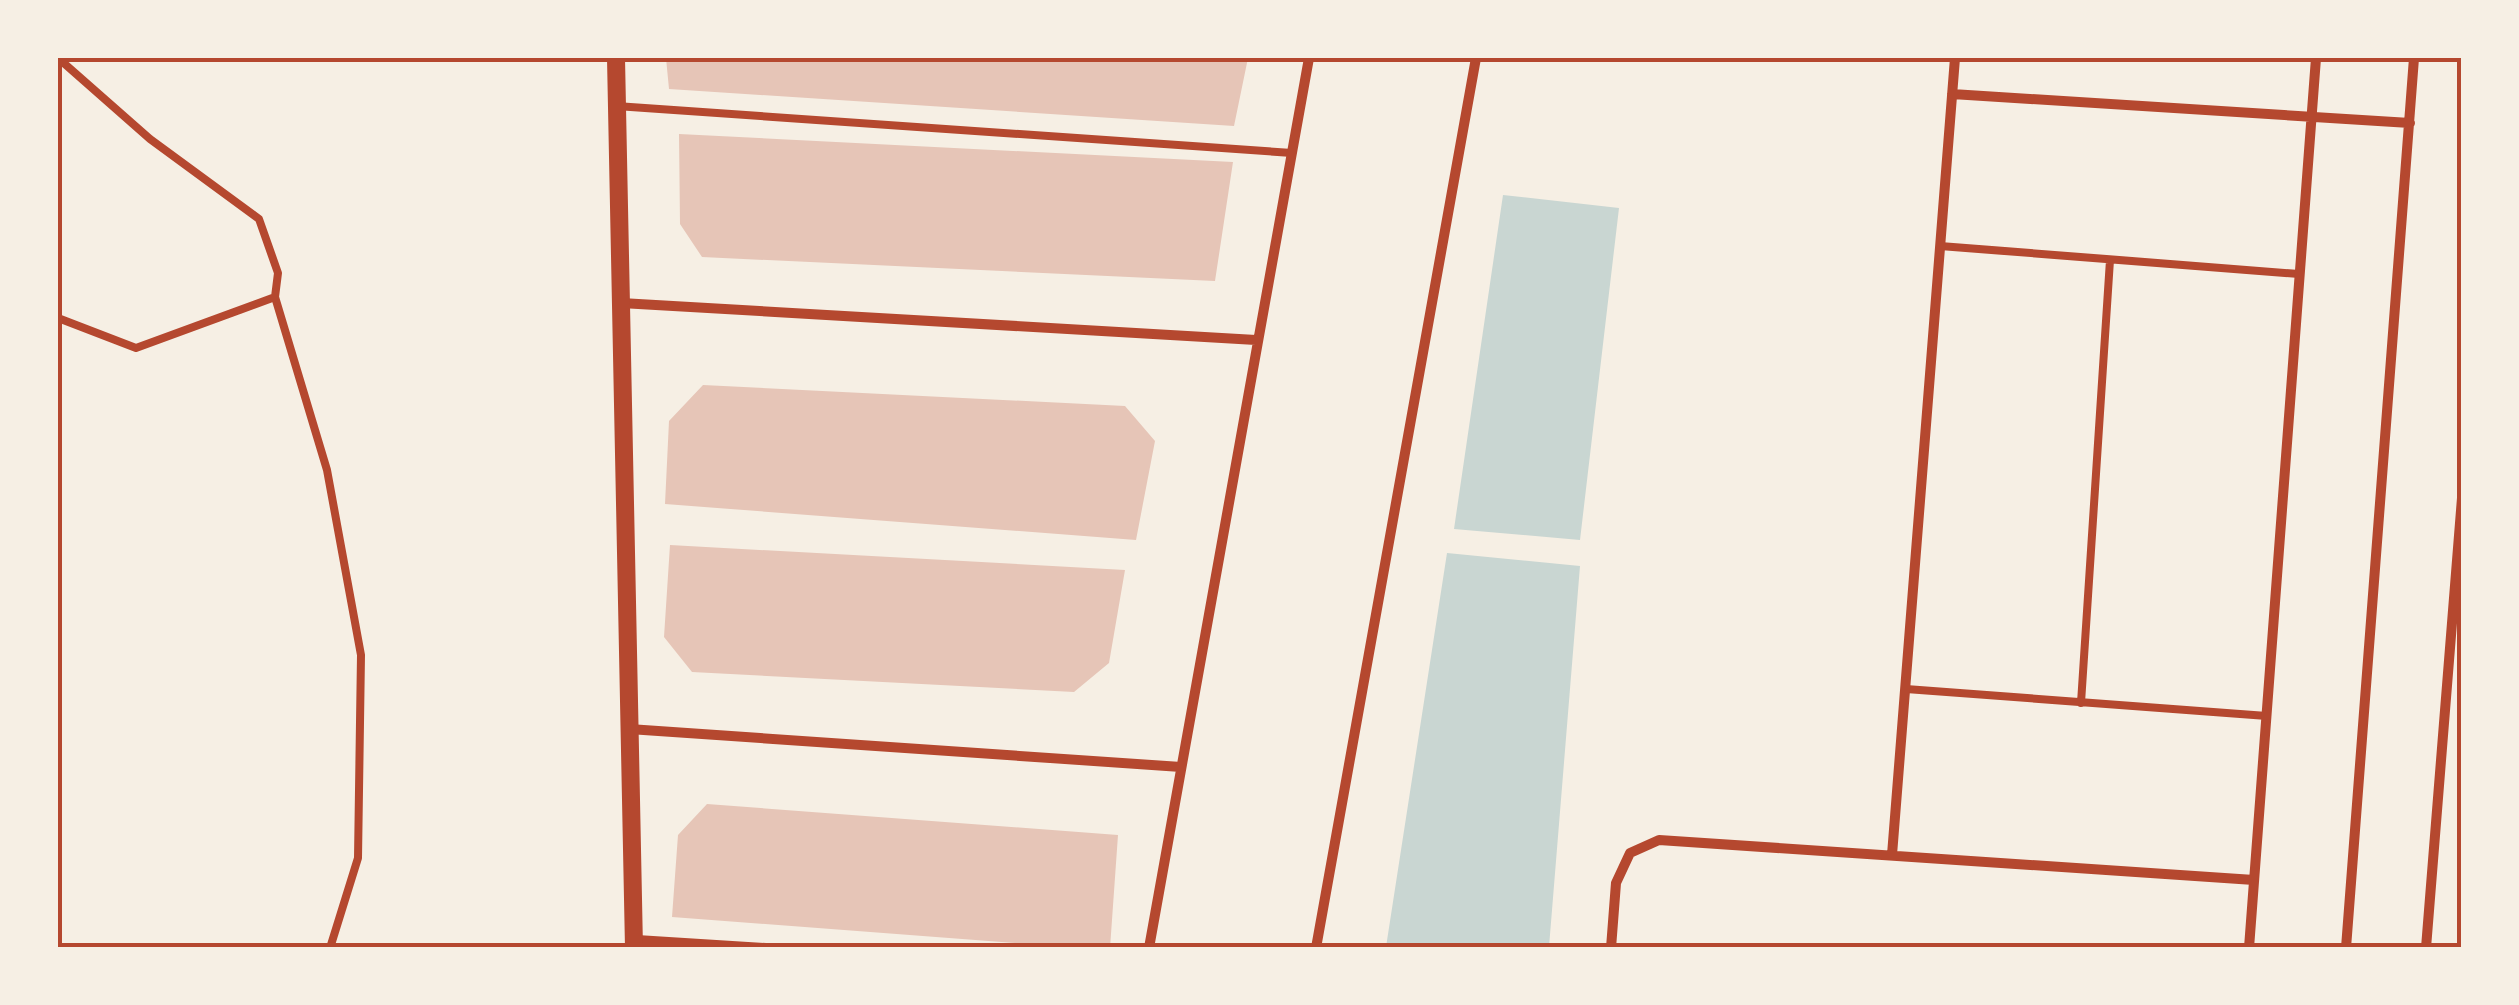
<svg xmlns="http://www.w3.org/2000/svg" width="2519" height="1005" viewBox="0 0 2519 1005" font-family="Overpass,sans-serif">
<style>
.water{fill:#c9d6d2}
.building{fill:#e6c5b7}
.lines{fill:none;stroke-linecap:round;stroke-linejoin:round}
.service{stroke:#b5482f;stroke-width:8}
.minor{stroke:#b5482f;stroke-width:10}
.tertiary{stroke:#b5482f;stroke-width:18}
.neatline{fill:none;stroke:#b5482f;stroke-width:4}
</style>
<rect width="100%" height="100%" fill="#f6efe4"/>
<path class="water" d="M 1503,195 L 1619,208 L 1580,540 L 1454,529 Z
M 1447,553 L 1580,566 L 1549,947 L 1386,947 Z"/>
<path class="building" d="M 666,58 L 1248,58 L 1234,126 L 669,89 Z
M 679,134 L 1233,162 L 1215,281 L 702,257 L 680,224 Z
M 703,385 L 1125,406 L 1155,441 L 1136,540 L 665,504 L 669,421 Z
M 670,545 L 1125,570 L 1109,663 L 1074,692 L 692,672 L 664,637 Z
M 707,804 L 1118,835 L 1110,948 L 1082,948 L 672,917 L 678,835 Z"/>
<g class="lines">
<path class="service" d="M 616,106 L 1292,153
M 1940,246 L 2299,274
M 275,297 L 327,470 L 361,655 L 358,858 L 330,948
M 58,318 L 136,348 L 275,297 L 278,273 L 259,219 L 150,139 L 58,58
M 1906,689 L 2267,716
M 2081,703 L 2110,260
M 637,939 L 782,948"/>
<path class="minor" d="M 1952,94 L 2410,123
M 621,303 L 1256,340
M 629,729 L 1181,767
M 1892,855 L 1955,58
M 1149,948 L 1309,58
M 1316,948 L 1476,58
M 1611,948 L 1616,883 L 1630,853 L 1659,840 L 2254,880
M 2249,948 L 2316,58
M 2346,948 L 2414,58
M 2426,948 L 2462,498"/>
<path class="tertiary" d="M 616,58 L 634,948"/>
</g>
<rect width="2519" height="1005" fill="none" stroke="#f6efe4" stroke-width="120"/>
<rect x="60" y="60" width="2399" height="885" class="neatline"/>
</svg>
